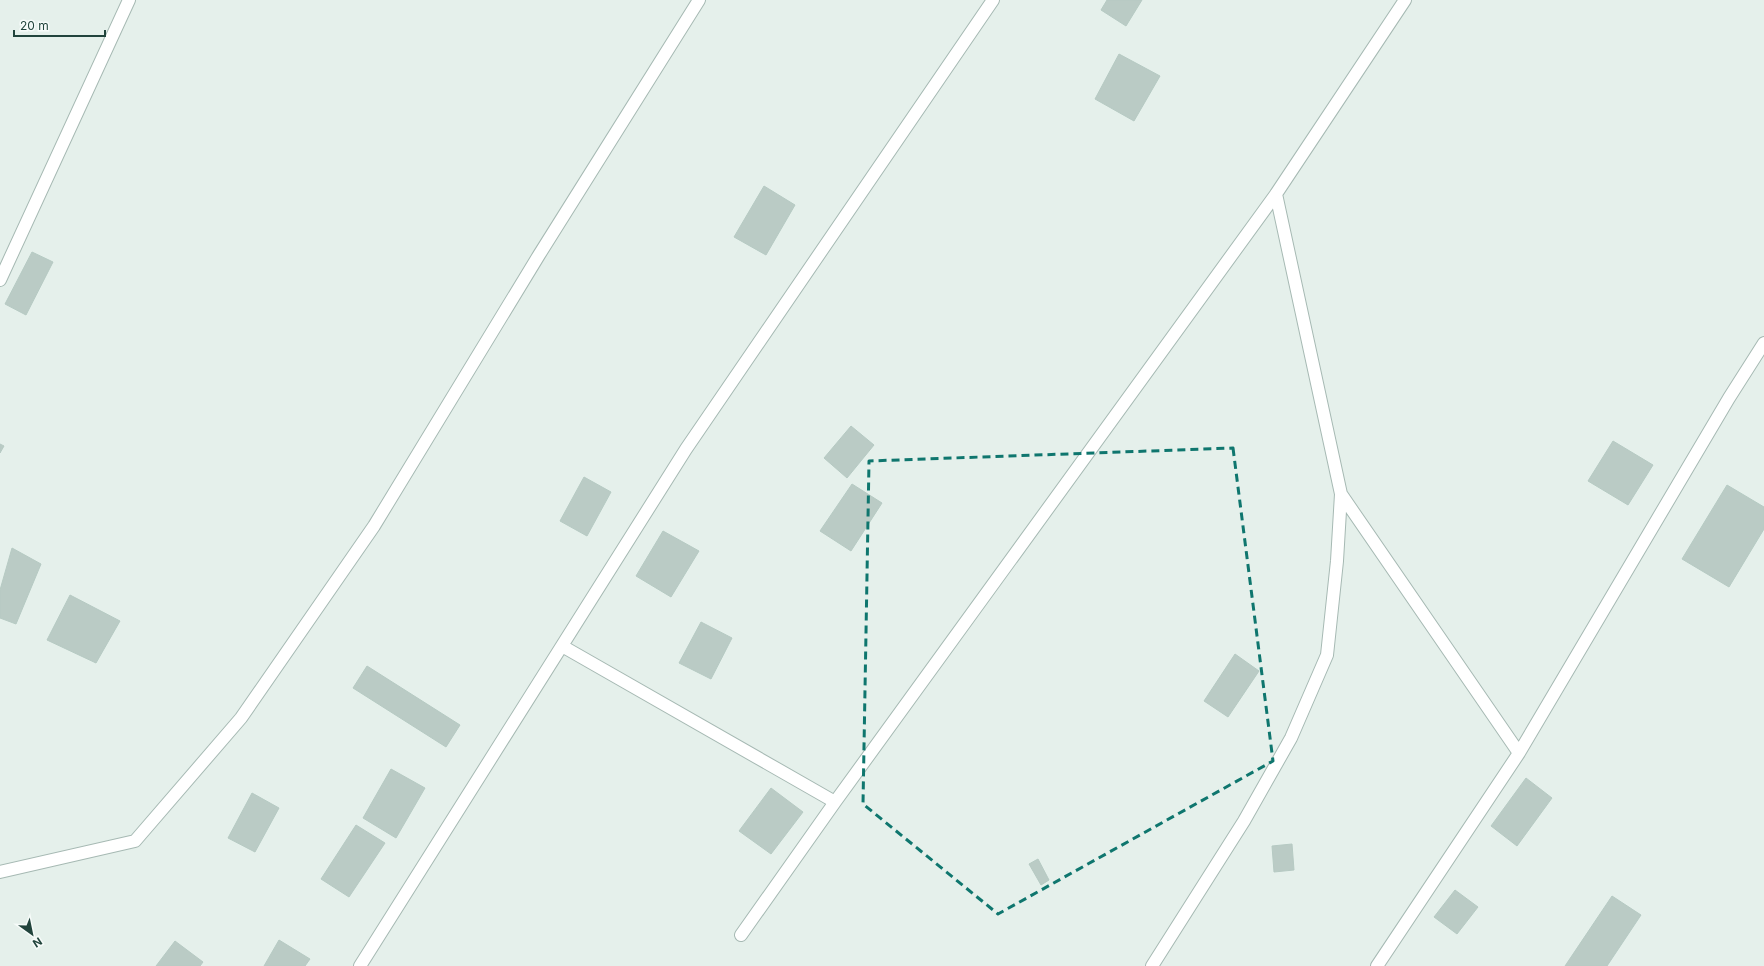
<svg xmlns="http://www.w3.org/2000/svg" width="1764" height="966" viewBox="0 0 1764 966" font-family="Inter,sans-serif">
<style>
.building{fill:#bacbc5;stroke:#b6cac3}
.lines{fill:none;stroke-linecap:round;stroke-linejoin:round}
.minor-casing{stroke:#a6b9b3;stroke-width:14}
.minor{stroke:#fff;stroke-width:12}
.marked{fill:none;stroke:#0f766e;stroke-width:3;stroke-dasharray:8 5;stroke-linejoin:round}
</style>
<rect width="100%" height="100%" fill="#e5f0eb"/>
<path class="building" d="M 1107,0 L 1142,0 L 1126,26 L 1101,10 Z
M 1119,54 L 1160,76 L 1134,121 L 1095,99 Z
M 764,186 L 795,205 L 766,255 L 734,237 Z
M 32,252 L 53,262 L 26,315 L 5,304 Z
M 851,426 L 874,445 L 847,478 L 824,458 Z
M 1613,441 L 1653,465 L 1628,505 L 1588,481 Z
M 0,444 L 4,446 L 0,453 Z
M 584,477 L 611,492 L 587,536 L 560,521 Z
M 852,484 L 882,503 L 851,551 L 820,531 Z
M 1727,485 L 1764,507 L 1764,529 L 1729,587 L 1682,559 Z
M 663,531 L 699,551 L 671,597 L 636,576 Z
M 12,548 L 41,564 L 16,624 L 0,618 L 0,590 Z
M 70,595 L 120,621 L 96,663 L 47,640 Z
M 701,622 L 732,638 L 711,679 L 679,663 Z
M 1235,654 L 1259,671 L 1228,717 L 1204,701 Z
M 367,666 L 460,725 L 446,747 L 353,688 Z
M 391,769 L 425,788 L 396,838 L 363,818 Z
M 1526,778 L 1552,798 L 1517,846 L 1491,826 Z
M 771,788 L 803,812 L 771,854 L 739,831 Z
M 252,793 L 279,808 L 255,852 L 228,838 Z
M 356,825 L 385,843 L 349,897 L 321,879 Z
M 1292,844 L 1294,870 L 1274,872 L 1272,846 Z
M 1038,859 L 1049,880 L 1041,885 L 1029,864 Z
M 1455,890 L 1478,907 L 1457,934 L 1434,917 Z
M 1612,896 L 1641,915 L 1607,966 L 1565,966 Z
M 279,940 L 310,959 L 305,966 L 264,966 Z
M 175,941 L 203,962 L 200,966 L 156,966 Z"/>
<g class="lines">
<g class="minor-casing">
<path id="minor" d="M 0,280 L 129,0
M 1341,494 L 1519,753
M 562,646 L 835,802
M 0,872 L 135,841 L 241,718 L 374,526 L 539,255 L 699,0
M 741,935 L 835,802 L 1276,194 L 1405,0
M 360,966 L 686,449 L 993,0
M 1152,966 L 1244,821 L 1291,738 L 1327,655 L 1337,561 L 1341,494 L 1276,194
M 1377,966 L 1519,753 L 1729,398 L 1764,343"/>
</g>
<use href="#minor" class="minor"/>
</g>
<path class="marked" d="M 1233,448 L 1273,761 L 998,914 L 863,804 L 869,461 Z"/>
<g transform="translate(32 934) rotate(147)" stroke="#f6fbf9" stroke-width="3" paint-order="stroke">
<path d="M0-3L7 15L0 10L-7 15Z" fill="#21443c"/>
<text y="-6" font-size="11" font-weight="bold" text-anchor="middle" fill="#21443c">N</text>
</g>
<path d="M14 30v6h91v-6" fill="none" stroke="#21443c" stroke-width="2"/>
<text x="20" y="30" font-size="12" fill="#21443c" stroke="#f6fbf9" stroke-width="3" paint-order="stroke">20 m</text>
</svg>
